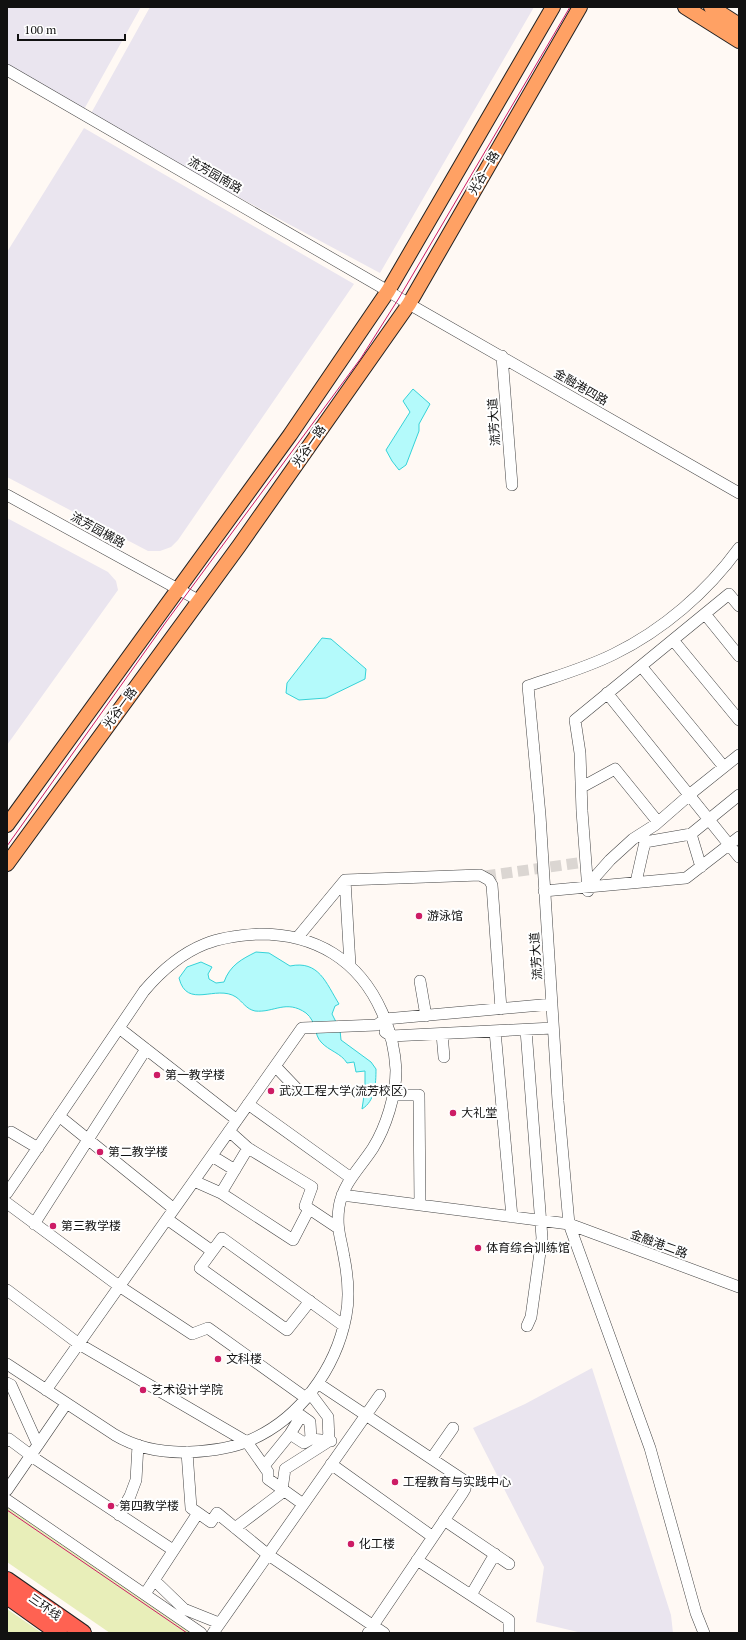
<svg xmlns="http://www.w3.org/2000/svg" width="746" height="1640" viewBox="0 0 746 1640" font-family="'PT Serif','Noto Sans SC',serif">
<style>
.industrial{fill:#eae5ef}
.green{fill:#e8eeb9}
.water{fill:#b4fafb;stroke:#35d3d8}
.lines{fill:none;stroke-linecap:round;stroke-linejoin:round}
.minor-tunnel{stroke:#dbd6d2;stroke-width:11;stroke-dasharray:11 5.5;stroke-linecap:butt}
.minor-casing{stroke:#444;stroke-width:12}
.major-casing{stroke:#222;stroke-width:16}
.highway-casing{stroke:#222;stroke-width:18}
.minor{stroke:#fff;stroke-width:11}
.major{stroke:#ffa164;stroke-width:14}
.highway{stroke:#ff6252;stroke-width:16}
.tram{stroke:#cd1c65;stroke-width:1}
.poi-dot{fill:#cd1c65;stroke:#fff;stroke-width:1.5}
.labels{text-anchor:middle;stroke-width:4;stroke-linejoin:round;paint-order:stroke}
.street-label{font-size:12px;fill:#111;stroke:#fff}
.poi-label{font-size:12px;fill:#111;stroke:#fff;text-anchor:start}
</style>
<rect width="100%" height="100%" fill="#fff9f4"/>
<path class="industrial" d="M 7,7 L 141,7 L 82,113 L 7,65 Z
M 150,7 L 534,7 L 380,273 L 89,117 Z
M 84,128 L 354,284 L 178,540 L 171,547 L 160,551 L 148,551 L 7,477 L 7,252 Z
M 7,518 L 108,572 L 116,581 L 118,590 L 7,745 Z
M 592,1368 L 671,1615 L 673,1633 L 582,1633 L 536,1622 L 544,1567 L 473,1428 L 525,1404 Z"/>
<path class="green" d="M 7,1503 L 197,1633 L 110,1633 L 7,1562 Z
M 7,1609 L 42,1633 L 7,1633 Z"/>
<path class="water" d="M 413,389 L 430,404 L 419,424 L 419,431 L 406,465 L 399,470 L 392,461 L 386,450 L 410,412 L 403,401 Z
M 322,638 L 331,639 L 366,669 L 365,679 L 326,698 L 299,700 L 286,693 L 287,683 Z
M 256,952 L 269,953 L 290,966 C 319,960 326,983 339,1004 L 335,1006 L 332,1014 L 340,1030 L 341,1040 L 371,1062 L 376,1069 C 376,1084 375,1101 362,1109 L 365,1089 L 365,1071 L 356,1072 L 354,1062 L 347,1063 C 341,1053 329,1051 321,1042 C 314,1035 317,1022 306,1013 C 286,999 274,1013 255,1011 C 246,1009 243,1002 236,997 C 216,984 187,1010 179,978 L 187,967 L 201,962 L 212,967 L 208,974 L 209,979 L 216,983 L 224,982 C 230,965 242,959 256,952 Z"/>
<g class="lines">
<path class="minor-tunnel" d="M 485,876 L 585,862"/>
<g class="minor-casing">
<path id="minor" d="M 7,70 L 388,291 L 409,304 L 739,493
M 502,356 L 512,485
M 7,495 L 198,600
M 705,614 L 739,656
M 673,640 L 739,720
M 641,666 L 724,767
M 607,693 L 739,857
M 582,787 L 615,769 L 658,822
M 691,834 L 701,867
M 345,880 L 350,965
M 636,882 L 645,842 L 691,834 L 739,795
M 587,886 L 610,860 L 633,839 L 655,825 L 694,791 L 739,755
M 544,891 L 686,878 L 739,837
M 588,891 L 582,811 L 580,753 L 575,720 L 729,594 L 739,606
M 297,938 L 345,880 L 480,875 L 489,880 L 492,885 L 501,1009
M 420,981 L 426,1016
M 119,1028 L 237,1120
M 526,1030 L 542,1238 L 531,1317 L 527,1326
M 495,1031 L 512,1217
M 385,1032 L 391,1036 L 553,1028
M 442,1034 L 444,1057
M 275,1066 L 297,1089
M 393,1095 L 419,1095 L 420,1205
M 248,1104 L 351,1178
M 59,1116 L 174,1209
M 229,1131 L 248,1148 L 312,1187 L 305,1206 L 338,1228
M 11,1132 L 38,1148
M 212,1156 L 235,1170
M 194,1181 L 221,1193 L 293,1240 L 309,1209
M 7,1193 L 144,991 C 161,971 180,954 205,944 C 222,937 241,935 259,934 C 316,934 359,960 382,1012 C 390,1030 395,1050 396,1070 C 396,1095 386,1127 373,1148 C 360,1168 343,1183 339,1207 C 336,1228 341,1238 344,1257 C 348,1277 350,1296 346,1316 C 336,1369 299,1420 248,1441 C 230,1449 209,1451 190,1452 C 164,1453 137,1448 115,1435 L 7,1364
M 221,1193 L 248,1148
M 342,1195 L 569,1224 L 739,1287
M 7,1203 L 119,1286 L 192,1334 L 208,1328 L 306,1398
M 167,1219 L 212,1251
M 34,1224 L 146,1049
M 7,1290 L 79,1344 L 247,1442 L 268,1472 L 268,1479 L 303,1504
M 310,1301 L 287,1330 L 200,1268 L 222,1238 L 344,1326
M 7,1383 L 11,1385 L 38,1445
M 319,1384 L 462,1479 L 466,1483 L 465,1489 L 462,1494 L 368,1633
M 46,1390 L 302,1028 L 377,1025 L 385,1019 L 552,1004
M 296,1412 L 310,1422 L 311,1439
M 290,1434 L 304,1443 L 311,1439 L 331,1441
M 7,1441 L 9,1439 L 37,1460 L 173,1550
M 187,1452 L 191,1508 L 211,1522 L 217,1513 L 267,1554 L 384,1633
M 432,1458 L 453,1428
M 331,1464 L 433,1537
M 264,1466 L 290,1434 L 301,1416
M 7,1490 L 66,1404
M 282,1490 L 285,1469 L 329,1441 L 328,1417 L 310,1393
M 7,1500 L 201,1633
M 119,1515 L 130,1496 L 136,1480 L 138,1445
M 444,1520 L 509,1564
M 235,1528 L 284,1491
M 417,1560 L 509,1620 L 509,1633
M 154,1580 L 184,1609 L 219,1623
M 145,1594 L 198,1513
M 471,1595 L 495,1554
M 213,1633 L 380,1395
M 704,1633 L 696,1613 L 650,1448 L 569,1224 L 558,1101 L 540,815 L 528,686 C 557,676 586,668 614,654 C 663,630 707,592 739,548"/>
</g>
<g class="major-casing">
<path id="major" d="M 685,7 L 739,41
M 711,7 L 739,25
M 7,825 L 290,435 L 388,291 L 553,7
M 7,864 L 239,546 L 409,304 L 580,7"/>
</g>
<g class="highway-casing">
<path id="highway" d="M 7,1580 L 83,1633
M 7,1596 L 59,1633"/>
</g>
<use href="#minor" class="minor"/>
<use href="#major" class="major"/>
<use href="#highway" class="highway"/>
<path class="tram" d="M 7,846 L 166,622 L 361,358 L 399,298 L 570,7
M 7,1510 L 187,1633"/>
</g>
<g class="poi-dot">
<circle cx="419" cy="916" r="4"/>
<circle cx="157" cy="1075" r="4"/>
<circle cx="271" cy="1091" r="4"/>
<circle cx="453" cy="1113" r="4"/>
<circle cx="100" cy="1152" r="4"/>
<circle cx="53" cy="1226" r="4"/>
<circle cx="478" cy="1248" r="4"/>
<circle cx="218" cy="1359" r="4"/>
<circle cx="143" cy="1390" r="4"/>
<circle cx="395" cy="1482" r="4"/>
<circle cx="111" cy="1506" r="4"/>
<circle cx="351" cy="1544" r="4"/>
</g>
<g class="labels">
<g class="street-label">
<text transform="translate(484 173) rotate(-60)" y="4">光谷一路</text>
<text transform="translate(215 175) rotate(30)" y="4">流芳园南路</text>
<text transform="translate(581 387) rotate(30)" y="4">金融港四路</text>
<text transform="translate(494 422) rotate(-94)" y="4">流芳大道</text>
<text transform="translate(309 446) rotate(-55)" y="4">光谷一路</text>
<text transform="translate(98 530) rotate(29)" y="4">流芳园横路</text>
<text transform="translate(120 708) rotate(-54)" y="4">光谷一路</text>
<text transform="translate(536 956) rotate(-94)" y="4">流芳大道</text>
<text transform="translate(659 1244) rotate(20)" y="4">金融港二路</text>
<text transform="translate(45 1607) rotate(35)" y="4">三环线</text>
</g>
<g class="poi-label">
<text x="427" y="920">游泳馆</text>
<text x="165" y="1079">第一教学楼</text>
<text x="279" y="1095">武汉工程大学(流芳校区)</text>
<text x="461" y="1117">大礼堂</text>
<text x="108" y="1156">第二教学楼</text>
<text x="61" y="1230">第三教学楼</text>
<text x="486" y="1252">体育综合训练馆</text>
<text x="226" y="1363">文科楼</text>
<text x="151" y="1394">艺术设计学院</text>
<text x="403" y="1486">工程教育与实践中心</text>
<text x="119" y="1510">第四教学楼</text>
<text x="359" y="1548">化工楼</text>
</g>
</g>
<rect width="746" height="1640" fill="none" stroke="#111111" stroke-width="16"/>
<path d="M18 34v6h107v-6" fill="none" stroke="#111111" stroke-width="2"/>
<text x="24" y="34" font-size="12" fill="#111111" stroke="#ffffff" stroke-width="3" paint-order="stroke">100 m</text>
</svg>
